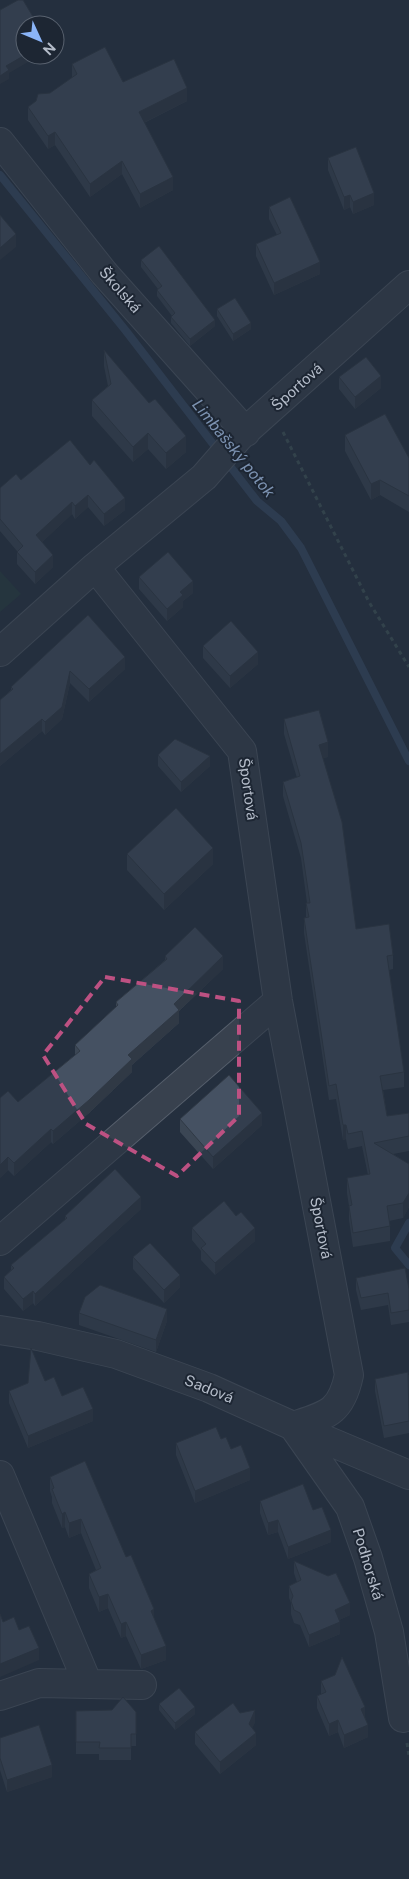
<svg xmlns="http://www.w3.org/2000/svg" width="409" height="1879" viewBox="0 0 409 1879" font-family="'Public Sans',sans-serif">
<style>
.green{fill:#263c3f}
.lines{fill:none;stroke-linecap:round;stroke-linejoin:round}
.stream{stroke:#394c67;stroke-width:8}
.minor-casing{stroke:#565f6c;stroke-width:30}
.path{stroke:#44595c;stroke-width:3;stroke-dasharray:4 4;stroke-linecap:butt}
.minor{stroke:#38414e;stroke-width:28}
.wall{fill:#3b4654}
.shaded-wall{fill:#303945}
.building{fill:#455162;stroke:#303945}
.marked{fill:none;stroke:#bd5182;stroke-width:4;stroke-dasharray:10 6;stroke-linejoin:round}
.labels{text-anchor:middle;stroke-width:4;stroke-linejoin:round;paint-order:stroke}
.street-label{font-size:15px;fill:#b4bcc9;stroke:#1d2633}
.water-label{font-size:16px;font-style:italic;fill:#7c92b1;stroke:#1d2633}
</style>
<rect width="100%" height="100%" fill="#242f3e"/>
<path class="green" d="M 0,571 L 21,594 L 0,612 Z"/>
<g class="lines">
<path class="stream" d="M 0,175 L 126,331 L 257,501 L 281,521 L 301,548 L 409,761
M 409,1223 L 395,1248 L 409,1265"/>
<g class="minor-casing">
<path id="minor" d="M 0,142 L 104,273 L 246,432
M 95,567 L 242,751 L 278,1001 L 349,1375 C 341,1413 327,1415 293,1426 L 350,1507 L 368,1558 L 389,1632 L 403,1718
M 0,652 L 95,567 L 204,477 L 239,437 L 409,285
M 0,1241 L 278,1001
M 0,1330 L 38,1336 L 116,1354 L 209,1388 L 293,1426 L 409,1475
M 0,1475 L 88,1684
M 0,1696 L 39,1683 L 142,1685"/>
</g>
<path class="path" d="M 283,432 L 369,602 L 409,667
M 407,1743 L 409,1756"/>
<use href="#minor" class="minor"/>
</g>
<path class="wall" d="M 72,64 L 123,82 L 187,101 L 144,123 L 173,190 L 140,208 L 122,174 L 90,197 L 55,145 L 48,149 L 28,120 L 28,107 L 50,93 L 72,78 Z
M 328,158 L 374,205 L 353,214 L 350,207 L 344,210 L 328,170 Z
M 269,207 L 320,274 L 274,295 L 256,256 L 256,244 L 277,235 L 269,219 Z
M 141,260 L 215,326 L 190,346 L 171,323 L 171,317 L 172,316 L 157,296 L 157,290 L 158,289 L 141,267 Z
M 217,309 L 251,329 L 233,341 L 217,316 Z
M 104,350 L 186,452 L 166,469 L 148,449 L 133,462 L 92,416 L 92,400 L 108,386 L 104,366 Z
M 339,377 L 381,388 L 355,409 L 339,389 Z
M 345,435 L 409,458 L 409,512 L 380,495 L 371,500 L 345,451 Z
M 70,440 L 125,510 L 104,526 L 88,507 L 75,519 L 72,514 L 42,542 L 53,567 L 35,584 L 17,564 L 17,551 L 0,531 L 0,488 L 21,480 Z
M 139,577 L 193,593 L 183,601 L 183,607 L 167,621 L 139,589 Z
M 88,615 L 125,669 L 89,702 L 70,683 L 62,719 L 45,735 L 42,731 L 0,766 L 0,700 L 11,690 L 11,687 Z
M 203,646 L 258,664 L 230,688 L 203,658 Z
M 284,719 L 328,757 L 323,758 L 356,929 L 393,955 L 393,969 L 389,970 L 404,1072 L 404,1087 L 383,1090 L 387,1116 L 409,1113 L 409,1151 L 393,1154 L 409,1164 L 409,1207 L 403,1218 L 389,1221 L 390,1226 L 390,1241 L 353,1247 L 349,1220 L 349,1206 L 347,1193 L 347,1178 L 368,1175 L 362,1146 L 348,1149 L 346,1139 L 343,1140 L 336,1099 L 329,1100 L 304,933 L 304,918 L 306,918 L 306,903 L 307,903 L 301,858 L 283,796 L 283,782 L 297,778 L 284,734 Z
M 158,755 L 210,766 L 181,792 L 158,766 Z
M 127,854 L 213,864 L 164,910 L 127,870 Z
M 165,956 L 223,969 L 179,1011 L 179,1023 L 132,1065 L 132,1072 L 89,1113 L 53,1144 L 51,1142 L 14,1176 L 8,1170 L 0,1178 L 18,1102 L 75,1055 L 75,1045 L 116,1007 L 116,1002 L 165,960 Z
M 180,1119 L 262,1125 L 213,1169 L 180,1132 Z
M 141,1209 L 35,1306 L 33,1303 L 23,1311 L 4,1289 L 4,1277 L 11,1270 L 11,1265 L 65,1220 L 65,1216 Z
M 192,1228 L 255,1241 L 215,1275 L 201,1260 L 201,1251 L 192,1240 Z
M 133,1257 L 180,1287 L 164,1303 L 133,1269 Z
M 356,1278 L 409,1289 L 409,1322 L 391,1325 L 388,1305 L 361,1310 L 356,1290 Z
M 79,1313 L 167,1321 L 156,1352 L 79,1325 Z
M 409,1375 L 409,1433 L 384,1438 L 375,1391 L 375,1379 Z
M 9,1391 L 62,1396 L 93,1421 L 28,1448 L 9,1403 Z
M 221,1439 L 250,1480 L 195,1503 L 176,1455 L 176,1443 Z
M 50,1477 L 126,1557 L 154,1618 L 166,1660 L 141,1669 L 126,1636 L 121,1638 L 108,1608 L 99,1612 L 89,1588 L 89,1574 L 96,1570 L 81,1533 L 69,1538 L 65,1527 L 62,1528 L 52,1503 L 52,1497 L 50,1491 Z
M 260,1501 L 313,1510 L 331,1542 L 288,1559 L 278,1532 L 268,1535 L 260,1513 Z
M 294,1561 L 350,1615 L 339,1620 L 340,1634 L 309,1647 L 300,1625 L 294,1623 L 291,1614 L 291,1603 L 289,1598 L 289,1586 L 297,1582 L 294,1573 Z
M 321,1681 L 365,1717 L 368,1737 L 344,1748 L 338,1732 L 329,1736 L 317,1708 L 317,1696 L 321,1694 Z
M 159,1704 L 195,1714 L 175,1730 L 159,1710 Z
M 76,1711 L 136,1712 L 136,1746 L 131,1746 L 131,1760 L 99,1760 L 99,1754 L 76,1754 Z
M 240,1713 L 255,1722 L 252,1728 L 256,1745 L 220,1774 L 195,1744 L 195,1732 Z
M 0,1738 L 52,1777 L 7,1792 L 0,1770 Z"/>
<path class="shaded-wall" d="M 25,55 L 40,55 L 9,73 L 9,79 L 0,84 L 0,76 L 6,66 Z
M 187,88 L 187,101 L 139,125 L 139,112 Z
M 55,132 L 55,145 L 48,149 L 48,136 Z
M 122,161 L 122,174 L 90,197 L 90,184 Z
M 173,177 L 173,190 L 140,208 L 140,194 Z
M 374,193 L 374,205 L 353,214 L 353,202 Z
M 350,195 L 350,207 L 344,210 L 344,197 Z
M 16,234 L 16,247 L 0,260 L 0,248 Z
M 320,262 L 320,274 L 274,295 L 274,283 Z
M 215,320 L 215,326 L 190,346 L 190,339 Z
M 251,323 L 251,329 L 233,341 L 233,334 Z
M 381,376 L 381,388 L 355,409 L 355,397 Z
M 148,433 L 148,449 L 133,462 L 133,447 Z
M 186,436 L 186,452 L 166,469 L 166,453 Z
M 380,480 L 380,495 L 371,500 L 371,484 Z
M 88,495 L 88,507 L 75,519 L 75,506 Z
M 125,498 L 125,510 L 104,526 L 104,514 Z
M 72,502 L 72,514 L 36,548 L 36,535 Z
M 53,555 L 53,567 L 35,584 L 35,572 Z
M 193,581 L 193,593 L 183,601 L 183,607 L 167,621 L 167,609 L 180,592 Z
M 258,652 L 258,664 L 230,688 L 230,676 Z
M 125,657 L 125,669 L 89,702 L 89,689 Z
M 70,671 L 70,683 L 62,719 L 45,735 L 45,722 Z
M 42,719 L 42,731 L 0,766 L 0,754 Z
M 328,742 L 328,757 L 319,759 L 319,745 Z
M 210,756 L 210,766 L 181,792 L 181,782 Z
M 213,848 L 213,864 L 164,910 L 164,894 Z
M 223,956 L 223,969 L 179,1011 L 179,1023 L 132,1065 L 132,1072 L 89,1113 L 53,1144 L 53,1131 L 128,1055 L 174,1004 Z
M 262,1113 L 262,1125 L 213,1169 L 213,1157 Z
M 343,1125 L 346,1125 L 346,1139 L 343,1140 Z
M 51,1129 L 51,1142 L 14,1176 L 14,1163 Z
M 8,1157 L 8,1170 L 0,1178 L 0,1165 Z
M 409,1193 L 409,1207 L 403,1218 L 403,1203 Z
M 141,1197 L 141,1209 L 35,1306 L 35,1294 Z
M 255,1228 L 255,1241 L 215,1275 L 215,1263 Z
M 180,1275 L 180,1287 L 164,1303 L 164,1290 Z
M 33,1291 L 33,1303 L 23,1311 L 23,1299 Z
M 167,1309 L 167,1321 L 156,1352 L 156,1340 Z
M 93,1409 L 93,1421 L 28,1448 L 28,1436 Z
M 250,1468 L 250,1480 L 195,1503 L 195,1491 Z
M 65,1512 L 65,1527 L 62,1528 L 62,1514 Z
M 81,1519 L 81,1533 L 69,1538 L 69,1523 Z
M 278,1520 L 278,1532 L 268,1535 L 268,1523 Z
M 331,1530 L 331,1542 L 288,1559 L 288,1547 Z
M 108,1594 L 108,1608 L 99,1612 L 99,1597 Z
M 350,1603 L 350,1615 L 335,1622 L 335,1610 Z
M 154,1609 L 154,1623 L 151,1611 Z
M 126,1622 L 126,1636 L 121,1638 L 121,1624 Z
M 340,1622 L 340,1634 L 309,1647 L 309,1635 Z
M 166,1646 L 166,1660 L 141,1669 L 141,1655 Z
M 39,1648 L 39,1660 L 0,1677 L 0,1664 Z
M 195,1707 L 195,1714 L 175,1730 L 175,1723 Z
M 365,1707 L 365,1720 L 361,1709 Z
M 255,1710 L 255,1722 L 249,1736 L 249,1724 Z
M 338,1720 L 338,1732 L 329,1736 L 329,1724 Z
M 368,1725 L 368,1737 L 344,1748 L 344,1735 Z
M 256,1733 L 256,1745 L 220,1774 L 220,1762 Z
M 52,1765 L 52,1777 L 7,1792 L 7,1780 Z"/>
<path class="building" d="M 18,0 L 23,0 L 38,25 L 25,25 L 25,55 L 6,66 L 9,70 L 0,76 L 0,10 Z
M 105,47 L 123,82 L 174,59 L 187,88 L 139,112 L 173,177 L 140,194 L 122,161 L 90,184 L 55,132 L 48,136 L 28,107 L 36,101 L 38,94 L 50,93 L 77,74 L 72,64 Z
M 356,147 L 374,193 L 353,202 L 350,195 L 344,197 L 328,158 Z
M 290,197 L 320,262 L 274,283 L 256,244 L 281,233 L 269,207 Z
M 0,215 L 16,234 L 0,248 Z
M 159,246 L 215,320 L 190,339 L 171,317 L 175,313 L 157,290 L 162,286 L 141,260 Z
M 235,298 L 251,323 L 233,334 L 217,309 Z
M 104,350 L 149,403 L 155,399 L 186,436 L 166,453 L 148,433 L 133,447 L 92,400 L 111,384 Z
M 366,357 L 381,376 L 355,397 L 339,377 Z
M 385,414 L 409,458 L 409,496 L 380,480 L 371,484 L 345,435 Z
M 70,440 L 90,465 L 94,460 L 125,498 L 104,514 L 88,495 L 75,506 L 72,502 L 36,535 L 53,555 L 35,572 L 17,552 L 23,546 L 0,519 L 0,488 L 16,474 L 21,480 Z
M 168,552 L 193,581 L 180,592 L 183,595 L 167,609 L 139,577 Z
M 88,615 L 125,657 L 89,689 L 70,671 L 62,707 L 45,722 L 42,719 L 0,754 L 0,700 L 13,689 L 11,687 Z
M 231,621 L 258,652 L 230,676 L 203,646 Z
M 319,710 L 328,742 L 319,745 L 342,822 L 356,929 L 389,924 L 393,955 L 387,956 L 404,1072 L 380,1076 L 387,1116 L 409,1113 L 409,1136 L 374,1143 L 409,1164 L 409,1193 L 403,1203 L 387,1206 L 390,1226 L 353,1233 L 349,1206 L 352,1205 L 347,1178 L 370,1174 L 362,1131 L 348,1134 L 346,1125 L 343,1125 L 336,1084 L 329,1086 L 304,918 L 309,917 L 306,903 L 310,903 L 301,843 L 283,782 L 300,776 L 284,719 Z
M 175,739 L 210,756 L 181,782 L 158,755 Z
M 176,808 L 213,848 L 164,894 L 127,854 Z
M 195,927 L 223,956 L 174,1004 L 179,1010 L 128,1055 L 132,1059 L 89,1100 L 53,1131 L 51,1129 L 14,1163 L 8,1157 L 0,1165 L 0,1098 L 8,1091 L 18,1102 L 80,1051 L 75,1045 L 118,1005 L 116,1002 L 167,959 L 165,956 Z
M 229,1075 L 262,1113 L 213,1157 L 180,1119 Z
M 115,1169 L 141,1197 L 35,1294 L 33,1291 L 23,1299 L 4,1277 L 14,1268 L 11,1265 L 67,1218 L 65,1216 Z
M 224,1201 L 236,1216 L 241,1212 L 255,1228 L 215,1263 L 201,1248 L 206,1244 L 192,1228 Z
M 150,1243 L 180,1275 L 164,1290 L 133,1257 Z
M 405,1268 L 409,1289 L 409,1310 L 391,1313 L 388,1293 L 361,1298 L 356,1278 Z
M 100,1285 L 167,1309 L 156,1340 L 79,1313 L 85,1297 Z
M 31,1348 L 45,1381 L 54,1377 L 62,1396 L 83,1387 L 93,1409 L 28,1436 L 9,1391 L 28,1383 Z
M 408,1372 L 409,1421 L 384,1426 L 375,1379 Z
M 216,1427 L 221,1439 L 226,1437 L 231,1449 L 241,1445 L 250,1468 L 195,1491 L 176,1443 Z
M 85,1461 L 126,1557 L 131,1555 L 154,1609 L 151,1611 L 166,1646 L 141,1655 L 126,1622 L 121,1624 L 108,1594 L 99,1597 L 89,1574 L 101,1568 L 81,1519 L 69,1523 L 65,1512 L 62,1514 L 52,1489 L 54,1488 L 50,1477 Z
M 303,1484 L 313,1510 L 322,1507 L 331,1530 L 288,1547 L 278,1520 L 268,1523 L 260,1501 Z
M 294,1561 L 328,1576 L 336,1573 L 350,1603 L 335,1610 L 340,1622 L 309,1635 L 300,1613 L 294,1610 L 291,1601 L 293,1596 L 289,1586 L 301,1580 Z
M 0,1614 L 3,1622 L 14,1617 L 19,1630 L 29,1626 L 39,1648 L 0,1664 Z
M 342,1657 L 365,1707 L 361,1709 L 368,1725 L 344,1735 L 338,1720 L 329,1724 L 317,1696 L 326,1692 L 321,1681 L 335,1675 Z
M 179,1688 L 195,1707 L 175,1723 L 159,1704 Z
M 123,1697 L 136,1712 L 136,1734 L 131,1734 L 131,1748 L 99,1748 L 100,1742 L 76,1742 L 76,1711 L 112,1710 Z
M 233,1703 L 240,1713 L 255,1710 L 249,1724 L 256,1733 L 220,1762 L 195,1732 Z
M 39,1725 L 52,1765 L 7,1780 L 0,1758 L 0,1738 Z"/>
<path d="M0 0H409V1879H0ZM 105,977 L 239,1001 L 239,1116 L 177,1176 L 86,1124 L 43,1055 Z" fill="#242f3e" fill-opacity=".55" fill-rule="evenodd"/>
<path class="marked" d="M 105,977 L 239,1001 L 239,1116 L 177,1176 L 86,1124 L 43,1055 Z"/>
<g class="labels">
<g class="street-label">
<text transform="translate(120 290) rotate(49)" y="5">Školská</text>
<text transform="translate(297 387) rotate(-42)" y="5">Športová</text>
<text transform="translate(248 789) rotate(82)" y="5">Športová</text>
<text transform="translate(321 1228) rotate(79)" y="5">Športová</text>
<text transform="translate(209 1389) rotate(22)" y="5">Sadová</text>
<text transform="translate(368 1564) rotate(73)" y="5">Podhorská</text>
</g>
<g class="water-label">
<text transform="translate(234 448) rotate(51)" y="6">Limbašský potok</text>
</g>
</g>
<g transform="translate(40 40) rotate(134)"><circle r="24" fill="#1d2633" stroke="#59626f"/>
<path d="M0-4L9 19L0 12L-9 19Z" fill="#8ab4f8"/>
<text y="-8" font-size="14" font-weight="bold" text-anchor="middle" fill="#b4bcc9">N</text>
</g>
</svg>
